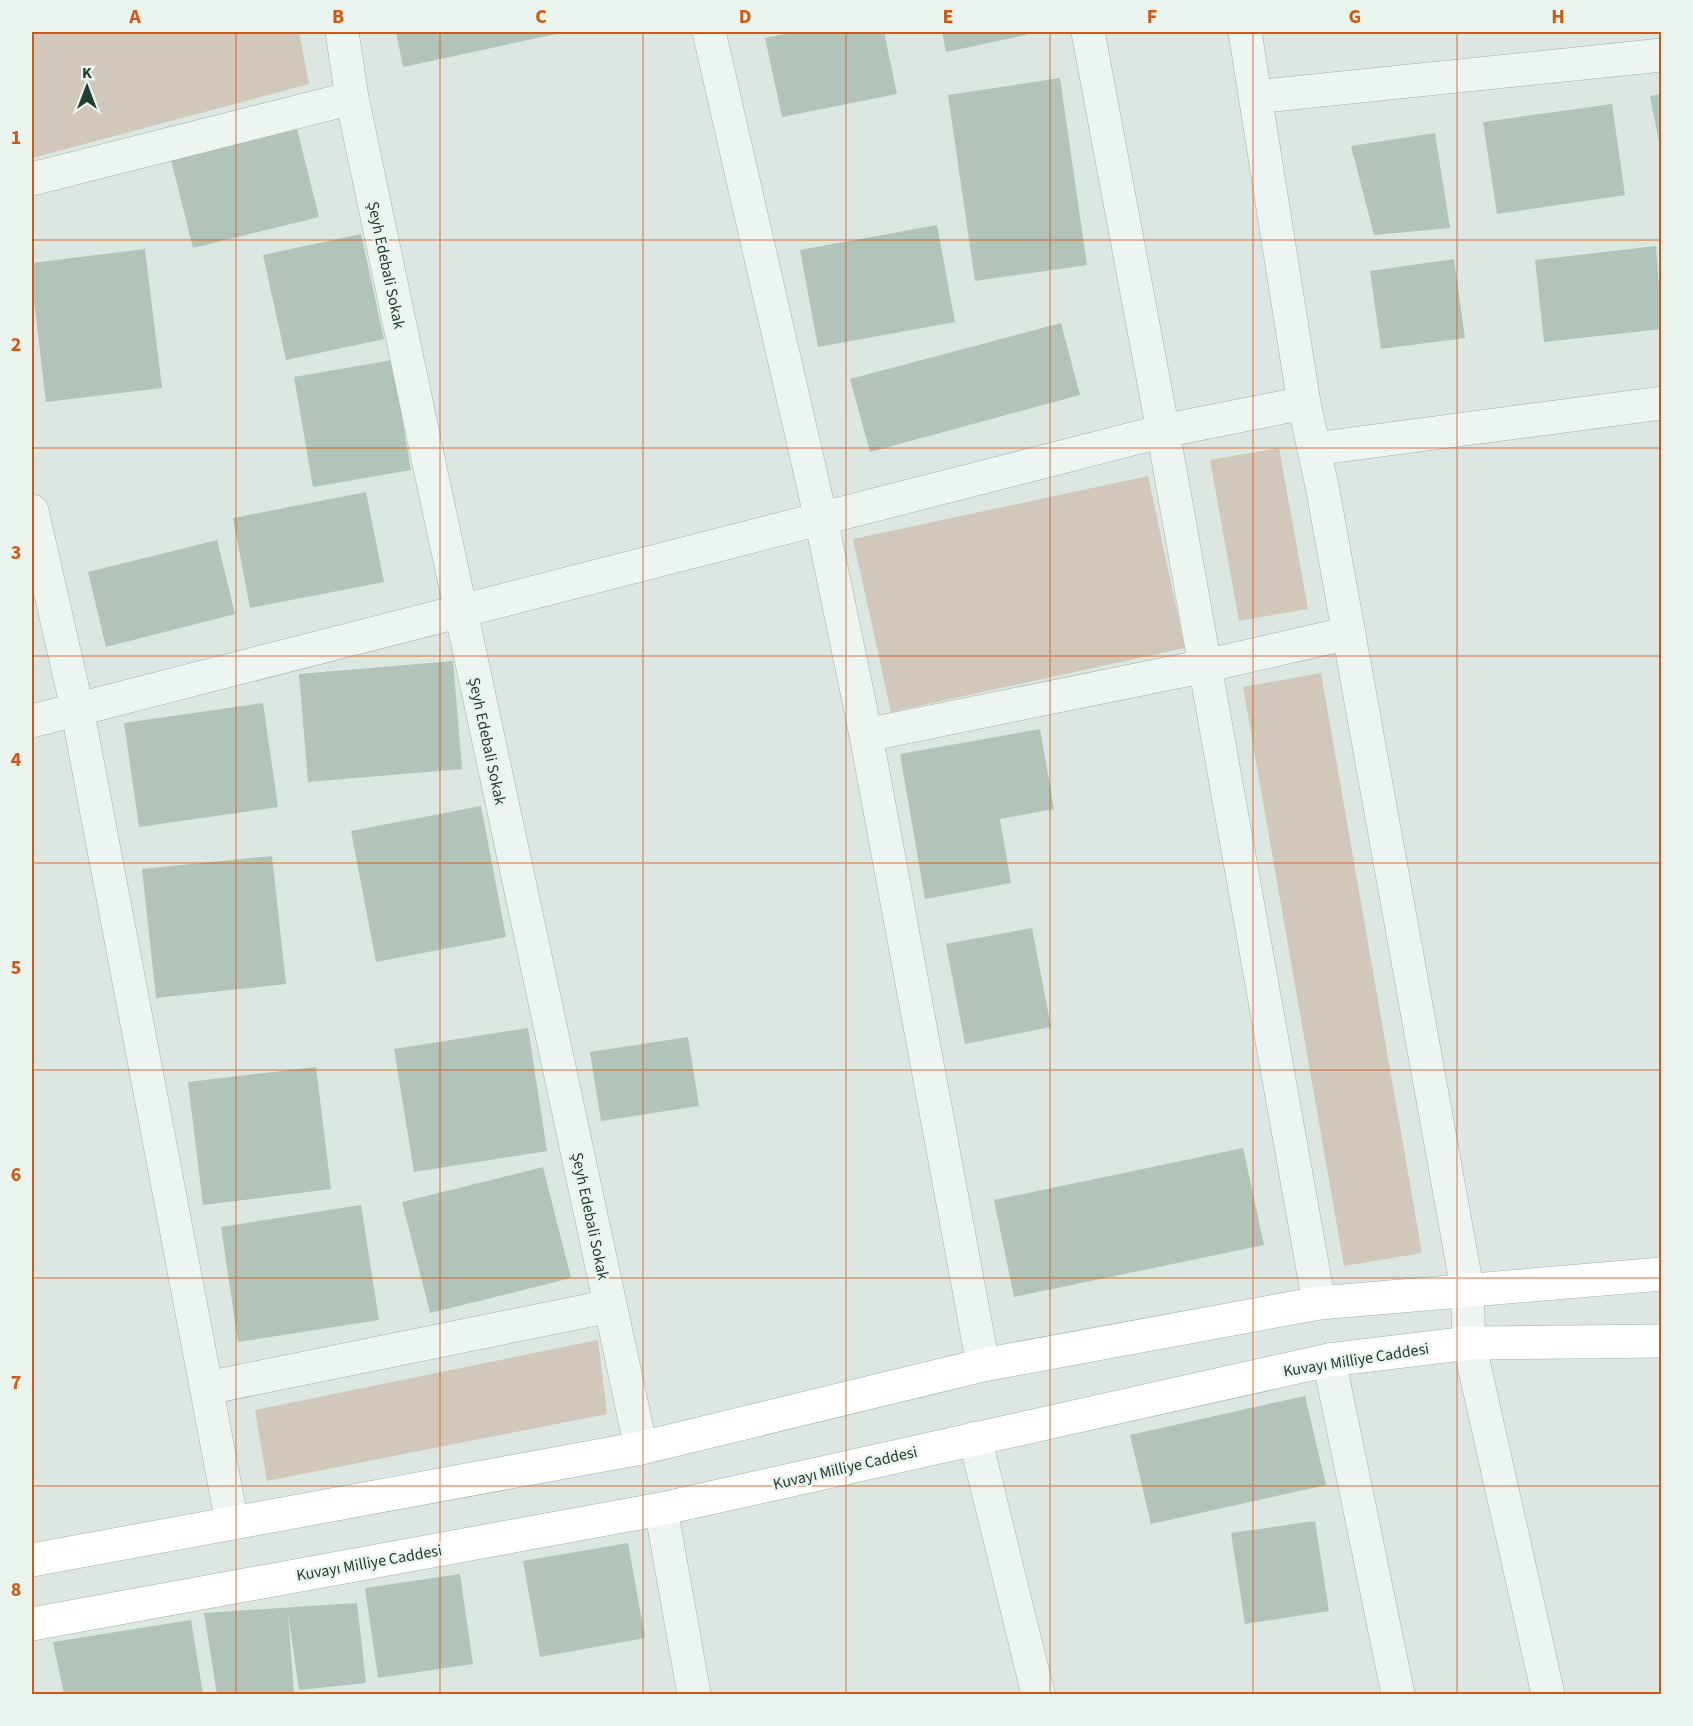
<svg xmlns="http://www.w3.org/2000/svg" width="1693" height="1726" viewBox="0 0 1693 1726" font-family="'Source Sans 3',sans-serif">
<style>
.green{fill:#d1c8bb}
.building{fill:#b2c4ba}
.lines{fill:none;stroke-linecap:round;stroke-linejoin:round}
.minor-casing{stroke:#a0b1a8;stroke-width:34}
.major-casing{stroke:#99b3a5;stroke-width:34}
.minor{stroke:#edf5f1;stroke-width:33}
.major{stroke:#fff;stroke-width:33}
.grid{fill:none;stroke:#d45610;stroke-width:1.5;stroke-opacity:0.55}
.labels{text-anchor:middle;stroke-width:5;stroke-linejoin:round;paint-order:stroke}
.street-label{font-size:16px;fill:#243d30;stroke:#eaf4ee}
.neatline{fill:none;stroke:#d45610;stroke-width:2}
.grid-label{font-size:20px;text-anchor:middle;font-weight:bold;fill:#d45610}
</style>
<rect width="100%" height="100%" fill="#dbe7e0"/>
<path class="green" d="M 32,32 L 299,32 L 309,84 L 32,158 Z
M 1279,448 L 1308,609 L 1239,621 L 1210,460 Z
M 1148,476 L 1185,648 L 891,712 L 853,539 Z
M 1321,673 L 1422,1253 L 1344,1266 L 1243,687 Z
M 598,1340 L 607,1414 L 267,1481 L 255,1410 Z"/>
<path class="building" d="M 396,32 L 556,32 L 556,34 L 403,67 Z
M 795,32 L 884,32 L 897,94 L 782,117 L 765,38 Z
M 942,32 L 1026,32 L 1026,35 L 946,52 Z
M 1060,78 L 1087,265 L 975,281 L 948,95 Z
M 1662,94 L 1662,147 L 1660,147 L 1650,96 Z
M 1612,104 L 1625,195 L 1497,214 L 1483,122 Z
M 297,129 L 319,217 L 193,248 L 171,160 Z
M 1435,133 L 1450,228 L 1374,235 L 1351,146 Z
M 937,225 L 955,322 L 818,347 L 800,250 Z
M 361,234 L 384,339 L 286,360 L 263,255 Z
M 1656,246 L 1662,329 L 1544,342 L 1535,260 Z
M 145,249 L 162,388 L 46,402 L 32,284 L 32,263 Z
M 1454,259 L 1465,338 L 1381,349 L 1370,271 Z
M 1061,323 L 1080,395 L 870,452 L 850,379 Z
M 392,360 L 411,470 L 313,487 L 294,377 Z
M 366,492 L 384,582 L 250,608 L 233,518 Z
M 217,540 L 235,614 L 106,647 L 88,572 Z
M 453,661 L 462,769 L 308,782 L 299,674 Z
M 263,703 L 278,807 L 139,827 L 124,723 Z
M 1040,729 L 1054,809 L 1000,819 L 1011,883 L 925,899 L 900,754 Z
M 481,806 L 506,937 L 376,962 L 351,831 Z
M 272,856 L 286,984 L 156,998 L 142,869 Z
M 1032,928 L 1051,1027 L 965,1044 L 946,944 Z
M 528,1028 L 547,1151 L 414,1172 L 394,1049 Z
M 688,1037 L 699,1106 L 601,1121 L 590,1052 Z
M 316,1067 L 331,1189 L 203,1205 L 188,1082 Z
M 1243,1148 L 1264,1245 L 1014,1297 L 994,1200 Z
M 543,1167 L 571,1278 L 430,1313 L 402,1202 Z
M 361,1205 L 379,1320 L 238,1342 L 221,1227 Z
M 1305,1396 L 1326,1485 L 1151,1524 L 1130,1435 Z
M 1315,1521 L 1329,1611 L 1245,1624 L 1231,1533 Z
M 628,1543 L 645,1638 L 540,1657 L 523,1561 Z
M 460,1574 L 473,1664 L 378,1678 L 365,1588 Z
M 357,1603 L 366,1683 L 299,1690 L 288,1613 L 294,1693 L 217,1694 L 204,1613 Z
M 191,1620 L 203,1694 L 64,1694 L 53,1642 Z"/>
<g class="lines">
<g class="minor-casing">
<path id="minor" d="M 342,32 L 352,98 L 432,477 L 641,1448
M 709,32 L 821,519 L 866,735 L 983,1365
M 1088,32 L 1163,431 L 1319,1303
M 1245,32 L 1304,403 L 1323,491 L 1467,1288 L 1469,1343 L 1548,1694
M 1255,97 L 1662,55
M 32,179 L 352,98
M 1314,449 L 1662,403
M 32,511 L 77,708 L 232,1523
M 32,721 L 1163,431 L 1304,403
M 866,735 L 1205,666 L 1349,633
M 1329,1360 L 1398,1694
M 207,1388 L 610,1306
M 975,1438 L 1038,1694
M 661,1509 L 694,1694"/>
</g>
<g class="major-casing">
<path id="major" d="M 32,1560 L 641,1448 L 983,1365 L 1319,1303 L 1662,1274
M 32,1624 L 661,1509 L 1329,1360 L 1469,1343 L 1662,1341"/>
</g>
<use href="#minor" class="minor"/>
<use href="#major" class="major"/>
</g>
<path class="grid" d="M 236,32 L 236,1694M 440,32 L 440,1694M 643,32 L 643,1694M 846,32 L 846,1694M 1050,32 L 1050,1694M 1253,32 L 1253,1694M 1457,32 L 1457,1694M 32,240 L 1662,240M 32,448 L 1662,448M 32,656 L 1662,656M 32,863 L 1662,863M 32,1070 L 1662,1070M 32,1278 L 1662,1278M 32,1486 L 1662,1486"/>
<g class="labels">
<g class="street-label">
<text transform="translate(387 265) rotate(78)" y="6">Şeyh Edebali Sokak</text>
<text transform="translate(488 741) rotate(78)" y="6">Şeyh Edebali Sokak</text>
<text transform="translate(591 1216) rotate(78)" y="6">Şeyh Edebali Sokak</text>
<text transform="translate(1356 1359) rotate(-9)" y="6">Kuvayı Milliye Caddesi</text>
<text transform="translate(845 1467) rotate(-13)" y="6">Kuvayı Milliye Caddesi</text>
<text transform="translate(369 1562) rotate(-10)" y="6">Kuvayı Milliye Caddesi</text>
</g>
</g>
<rect width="1693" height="1726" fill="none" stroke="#eaf4ee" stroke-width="66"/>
<g transform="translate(87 87)" stroke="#eaf4ee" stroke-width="4.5" paint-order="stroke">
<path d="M0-4.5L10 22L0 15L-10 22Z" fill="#243d30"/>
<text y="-9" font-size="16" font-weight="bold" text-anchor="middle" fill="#243d30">K</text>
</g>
<rect x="33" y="33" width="1627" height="1660" class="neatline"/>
<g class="grid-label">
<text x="135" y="23">A</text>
<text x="338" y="23">B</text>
<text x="541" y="23">C</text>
<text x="745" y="23">D</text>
<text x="948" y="23">E</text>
<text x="1152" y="23">F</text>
<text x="1355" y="23">G</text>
<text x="1558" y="23">H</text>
<text x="16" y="144">1</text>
<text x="16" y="351">2</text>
<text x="16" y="559">3</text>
<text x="16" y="766">4</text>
<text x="16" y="974">5</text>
<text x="16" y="1181">6</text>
<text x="16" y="1389">7</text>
<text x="16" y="1596">8</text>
</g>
</svg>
